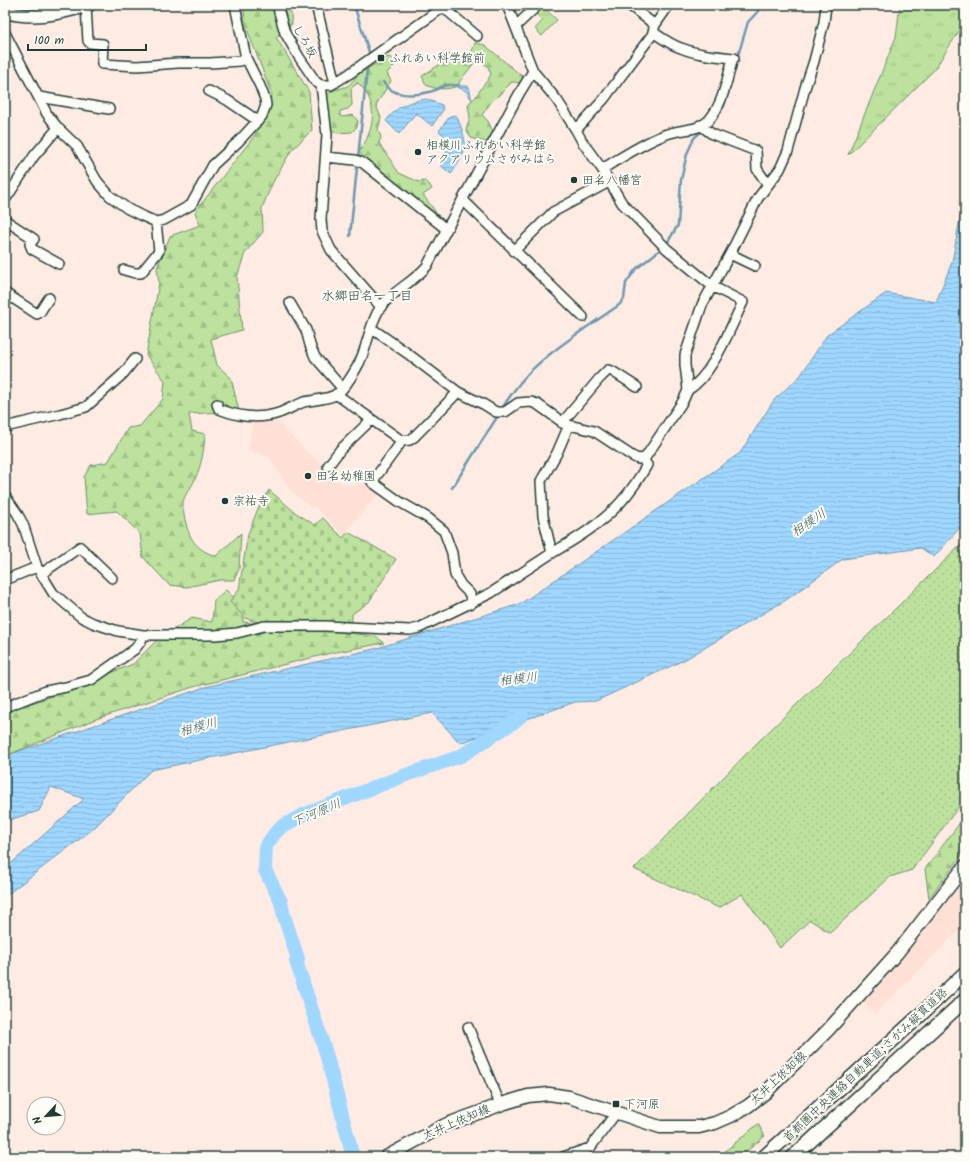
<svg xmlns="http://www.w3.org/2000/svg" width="970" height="1162" viewBox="0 0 970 1162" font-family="Kalam,'Klee One',sans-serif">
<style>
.built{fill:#fee0d6}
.grass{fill:url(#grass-dots);stroke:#6e9068}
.forest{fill:url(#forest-firs);stroke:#6e9068}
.cemetery{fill:url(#cemetery-stones);stroke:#6e9068}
.park{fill:url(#park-tufts);stroke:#6e9068}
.water{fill:url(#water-rules);stroke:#6c99ae}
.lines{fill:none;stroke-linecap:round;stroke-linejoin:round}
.stream{stroke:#6c99ae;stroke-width:2.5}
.river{stroke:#9fd7ff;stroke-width:14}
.minor-casing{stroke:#1f3d34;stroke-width:12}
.major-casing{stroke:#1f3d34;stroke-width:15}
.highway-casing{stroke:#1f3d34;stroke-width:16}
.minor{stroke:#fdfcf7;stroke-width:9}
.major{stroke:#fdfcf7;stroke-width:12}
.highway{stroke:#fdfcf7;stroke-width:13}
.poi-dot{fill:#1f3d34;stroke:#fdfcf7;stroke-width:1.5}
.labels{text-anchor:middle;stroke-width:4;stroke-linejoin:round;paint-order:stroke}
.street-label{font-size:12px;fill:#1f3d34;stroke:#fdfcf7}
.poi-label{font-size:12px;fill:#1f3d34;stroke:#fdfcf7;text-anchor:start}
.neighbourhood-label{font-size:13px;fill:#1f3d34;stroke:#fdfcf7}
.water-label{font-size:13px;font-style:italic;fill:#395c5d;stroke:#fdfcf7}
</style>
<defs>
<pattern id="grass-dots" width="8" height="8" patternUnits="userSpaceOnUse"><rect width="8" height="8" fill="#bce29d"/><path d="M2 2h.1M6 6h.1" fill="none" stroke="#a1c388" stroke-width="1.8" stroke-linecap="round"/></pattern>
<pattern id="forest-firs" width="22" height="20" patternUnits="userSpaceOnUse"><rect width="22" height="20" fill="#bce29d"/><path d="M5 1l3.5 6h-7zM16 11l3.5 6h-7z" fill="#a1c388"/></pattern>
<pattern id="cemetery-stones" width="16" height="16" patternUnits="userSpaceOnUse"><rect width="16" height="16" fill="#bce29d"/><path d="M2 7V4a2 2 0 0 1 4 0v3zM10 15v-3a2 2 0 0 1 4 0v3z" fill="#a1c388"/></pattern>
<pattern id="park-tufts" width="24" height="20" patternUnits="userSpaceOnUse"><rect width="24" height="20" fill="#bce29d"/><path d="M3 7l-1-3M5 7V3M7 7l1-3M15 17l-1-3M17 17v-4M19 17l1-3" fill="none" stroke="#a1c388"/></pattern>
<pattern id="water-rules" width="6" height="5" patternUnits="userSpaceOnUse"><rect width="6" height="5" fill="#9fd7ff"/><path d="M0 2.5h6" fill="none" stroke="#88b9db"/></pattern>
</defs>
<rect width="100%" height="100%" fill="#feece4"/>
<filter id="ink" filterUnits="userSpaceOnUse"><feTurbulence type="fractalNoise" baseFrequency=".025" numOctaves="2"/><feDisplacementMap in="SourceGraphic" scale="8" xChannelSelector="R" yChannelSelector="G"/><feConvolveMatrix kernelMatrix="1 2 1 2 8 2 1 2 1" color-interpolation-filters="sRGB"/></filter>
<g filter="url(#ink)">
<path class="built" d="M 275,416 L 286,431 L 342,484 L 349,486 L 356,484 L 367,483 L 380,492 L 343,535 L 314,506 L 311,508 L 291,491 L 268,456 L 248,451 L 253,419 Z
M 965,875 L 965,924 L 875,1014 L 863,1001 L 897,963 Z"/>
<path class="grass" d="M 965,541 L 965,798 L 912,870 L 890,877 L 830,933 L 810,920 L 780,948 L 742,894 L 719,908 L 634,869 L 756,744 Z"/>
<path class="forest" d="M 244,5 L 290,5 L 292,24 L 276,37 L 309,92 L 312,130 L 291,151 L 273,182 L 262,208 L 263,232 L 245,253 L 237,277 L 242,330 L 211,339 L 217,365 L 231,378 L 239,411 L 189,414 L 192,431 L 205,434 C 204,450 202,464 195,479 C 192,488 184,494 183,503 C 182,508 184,514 185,519 C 189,539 196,550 216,556 L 241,533 L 239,569 L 234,580 L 220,580 L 187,587 L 169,585 L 143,557 L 140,534 L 117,511 L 87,514 L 84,477 L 91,465 L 108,462 L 128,428 L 140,426 L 163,399 L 165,381 L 146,355 L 159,283 L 157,268 L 170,236 L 200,225 L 195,212 L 255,135 L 272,95 L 245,24 Z
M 475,43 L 485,45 L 524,78 L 521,83 L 512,82 L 489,105 L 482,115 L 488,121 L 494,134 L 490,142 L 482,141 L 471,138 L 466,130 L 470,118 L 468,105 L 470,102 L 475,98 L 484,84 L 488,80 L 491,74 L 488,67 L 481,61 L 474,63 L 460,81 L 458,86 C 447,90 437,90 426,85 L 422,76 L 439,65 L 444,57 L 450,54 L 460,63 L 472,51 Z
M 387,57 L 392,58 L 394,66 L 387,73 L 391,81 L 376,105 L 381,118 L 378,130 L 381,137 L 379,143 L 399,173 L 419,182 L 425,181 L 429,184 L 432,189 L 423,195 L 435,211 L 436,215 L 403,191 L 402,188 L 379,171 L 359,152 C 374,131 380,103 358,83 L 351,88 L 352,105 L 348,109 L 340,111 L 340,115 L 342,117 L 353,115 L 358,121 L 357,127 L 352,132 L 337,133 L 331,129 L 324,97 L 332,91 L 348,86 L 360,73 Z
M 226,590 L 243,606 L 243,622 L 376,636 L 384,643 L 331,653 L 193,687 L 96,719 L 5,756 L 5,712 L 59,694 L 133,664 L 158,639 L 192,618 L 212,622 L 214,600 Z
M 965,816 L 965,851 L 929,898 L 925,869 Z
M 758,1124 L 765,1136 L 740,1157 L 718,1157 Z"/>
<path class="cemetery" d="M 269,490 L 296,513 L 315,525 L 323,518 L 343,538 L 348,532 L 396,559 L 369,602 L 352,614 L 352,624 L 276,624 L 253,621 L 245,618 L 230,602 L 239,589 L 248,534 L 257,511 Z"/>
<path class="park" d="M 900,5 L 965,5 L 965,7 L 961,28 L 934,70 L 848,155 L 896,37 Z
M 542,6 L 557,20 L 542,36 L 535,29 L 543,20 L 535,13 Z"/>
<path class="water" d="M 455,86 L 467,86 L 469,87 L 472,100 L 466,91 Z
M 426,99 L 442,105 L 443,110 L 432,126 L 416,113 L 399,134 L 386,121 C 397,106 407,102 426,99 Z
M 456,115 C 468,142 469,150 451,174 L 439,164 L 452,143 L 439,131 L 450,116 Z
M 965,191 L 965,522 L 934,557 L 921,548 L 843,559 L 786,600 L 684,660 L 596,701 L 575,702 L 460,743 L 432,713 L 151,770 L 93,829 L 5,896 L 5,869 L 84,799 L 51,787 L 39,811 L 5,821 L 5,756 L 205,687 L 374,649 L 520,604 L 740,453 L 774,400 L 800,376 L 827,335 L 886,293 L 936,302 L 952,262 Z"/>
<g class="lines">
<path class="stream" d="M 354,5 L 369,52
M 737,59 L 748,22 L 764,5
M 383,82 C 392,97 413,96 429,92 C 435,91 440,87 446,85 C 450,84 454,86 459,85
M 716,117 L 724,106 L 727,95
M 350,236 L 367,70
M 501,410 C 511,394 522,378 536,366 C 561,343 591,325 619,305 L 624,299 L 626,283 L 636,269 L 666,245 L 678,225 L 681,180 L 687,154 L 694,138 L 703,130
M 452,488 L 499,414"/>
<path class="river" d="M 353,1157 L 326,1053 L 296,961 L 298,959 L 284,916 L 281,902 L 265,870 L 266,846 L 275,833 L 281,827 L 303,815 L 406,775 L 461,756 L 514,722 L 522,715"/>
<g class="minor-casing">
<path id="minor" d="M 277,5 L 285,33 L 299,57 L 316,82 L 321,85
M 316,5 L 335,83
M 629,5 L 655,25
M 669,5 L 655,25 L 652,35 L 633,60 L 604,99 L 576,130 L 583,143 L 602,169 C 623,157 644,142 667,134 C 680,129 698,131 708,121 C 723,105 727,79 733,58
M 86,6 L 88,41 L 90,43 L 103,44 L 102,64 L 137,66 L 178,63 L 210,63 L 240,61 L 246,58 L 235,5
M 443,7 L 477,36
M 516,26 L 538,5
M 653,32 C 662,38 671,45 681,48 C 698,55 716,56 734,58
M 5,33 L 47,114 L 58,128 L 34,156 L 5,200
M 533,71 L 557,100 L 576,130
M 321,85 L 327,135 L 321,219 L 322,231 L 331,250 L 381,307
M 321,85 L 331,85 L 349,74 L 446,5
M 209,91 L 227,100 L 258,121
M 39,97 L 109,109
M 700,125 L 712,134 L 756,151 L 757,169 L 768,185
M 58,128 L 77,146 L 97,181 L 110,196 L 128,209 L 140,215 L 156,222 L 164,220 L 191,205 L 213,165 L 238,142 L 262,116 L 266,105 L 265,99 L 260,86 L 246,58
M 326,157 L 355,160 L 363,163 L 446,229
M 602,169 L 622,203 L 667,249 L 712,286 L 743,302 C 730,328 713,375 688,390
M 463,200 L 583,317
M 5,220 L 34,239 L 30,244 L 32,249 L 59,264
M 514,251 L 553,212 L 609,182
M 730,254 L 755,266
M 124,270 L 135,273 L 141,273 L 159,251 L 156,222
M 5,293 L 37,314 L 40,312 L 49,298
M 290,303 L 306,330 L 310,345 L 315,357 L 342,388
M 371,328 L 407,353 L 458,392 L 483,404 L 496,412 L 505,412 L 518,403 L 531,402 L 537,404 L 565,424 L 594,431 L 632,456 L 638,459 L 645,458 L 683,401 L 688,390 L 685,365 L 685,355 L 702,305 L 730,254 L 758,198 L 780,169 L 788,151 L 805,88 L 814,61 L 824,22 L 826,5
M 336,394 L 402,441 L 410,440 L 414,437 L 458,392
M 217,404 L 219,409 C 239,417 258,420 279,413 C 287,410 296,405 304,402 C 313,400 330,399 337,394 C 345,388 352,376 357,367 C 368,349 368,326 380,308 C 391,292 414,282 427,266 L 519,94 L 533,71 L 507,5
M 562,423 L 599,379 L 608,370 L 612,371 L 637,387
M 5,427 L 60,414 L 86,407 L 123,374 L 135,359
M 402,441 L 372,482 L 400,502 L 428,518 L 444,531 L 452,553 L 455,575 L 461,585 L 470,594 L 471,604
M 328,466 L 340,450 L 371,420
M 5,496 L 17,513 L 23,524 L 37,567 L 53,593 L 81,617 L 93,623 L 118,631 L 143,635 L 215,635 L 237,633 L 264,626 L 325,626 L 410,630 L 419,628 L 491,593 L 552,553 L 543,516 L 541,481 L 557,453 L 569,425
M 552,553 C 576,539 601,524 620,503 C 630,492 639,479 647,465 L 645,463 L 645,458
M 41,574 L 80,547 L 112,578
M 5,580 L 37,567
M 5,707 L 46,691 L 66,687 L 91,680 L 135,649 L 141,641 L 143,635
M 468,1027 L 500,1104
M 563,1157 L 590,1148 L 616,1113"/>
</g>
<g class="major-casing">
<path id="major" d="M 5,12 C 35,20 61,13 89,5
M 386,1157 L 445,1125 L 505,1103 L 528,1096 L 549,1094 L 569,1097 L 660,1127 L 699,1127 L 715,1123 L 731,1116 L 748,1106 L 766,1092 L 828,1030 L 897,953 L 965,866"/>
</g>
<g class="highway-casing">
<path id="highway" d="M 764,1157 L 916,1019 L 965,973
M 793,1157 L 965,1000"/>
</g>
<use href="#minor" class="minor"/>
<use href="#major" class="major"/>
<use href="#highway" class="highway"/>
</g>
</g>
<g class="poi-dot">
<rect x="377" y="54" width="8" height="8" rx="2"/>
<circle cx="418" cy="152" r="4"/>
<circle cx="574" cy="180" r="4"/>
<circle cx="308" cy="476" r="4"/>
<circle cx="225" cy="501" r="4"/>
<rect x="612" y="1100" width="8" height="8" rx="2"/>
</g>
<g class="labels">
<g class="street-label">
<text transform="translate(305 41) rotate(60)" y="4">しろ坂</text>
<text transform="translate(865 1065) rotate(-43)" y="4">首都圏中央連絡自動車道;さがみ縦貫道路</text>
<text transform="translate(778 1078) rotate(-43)" y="4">太井上依知線</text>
<text transform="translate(456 1122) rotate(-23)" y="4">太井上依知線</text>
</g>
<g class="poi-label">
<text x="389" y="62">ふれあい科学館前</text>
<text x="426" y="149">相模川ふれあい科学館<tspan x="426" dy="14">アクアリウムさがみはら</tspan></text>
<text x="582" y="184">田名八幡宮</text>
<text x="316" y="480">田名幼稚園</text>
<text x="233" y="505">宗祐寺</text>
<text x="624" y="1108">下河原</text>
</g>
<g class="neighbourhood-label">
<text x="367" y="300">水郷田名一丁目</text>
</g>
<g class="water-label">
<text transform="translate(808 522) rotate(-34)" y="5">相模川</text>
<text transform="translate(518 678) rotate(-7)" y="5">相模川</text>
<text transform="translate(198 726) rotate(-15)" y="5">相模川</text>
<text transform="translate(316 812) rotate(-23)" y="5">下河原川</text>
</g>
</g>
<rect width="970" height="1162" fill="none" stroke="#fdfcf7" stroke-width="20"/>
<rect x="10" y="10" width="950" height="1142" fill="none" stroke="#1f3d34" stroke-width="1.5" filter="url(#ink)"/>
<g transform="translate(46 1116) rotate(244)"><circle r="19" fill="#fdfcf7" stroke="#a4b0a9"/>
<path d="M0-3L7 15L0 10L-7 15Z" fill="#1f3d34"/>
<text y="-6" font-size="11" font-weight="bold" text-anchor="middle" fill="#1f3d34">N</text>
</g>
<path d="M28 44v6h118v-6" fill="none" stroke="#1f3d34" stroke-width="2"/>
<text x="34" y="44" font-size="12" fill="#1f3d34" stroke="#fdfcf7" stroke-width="3" paint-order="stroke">100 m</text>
</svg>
